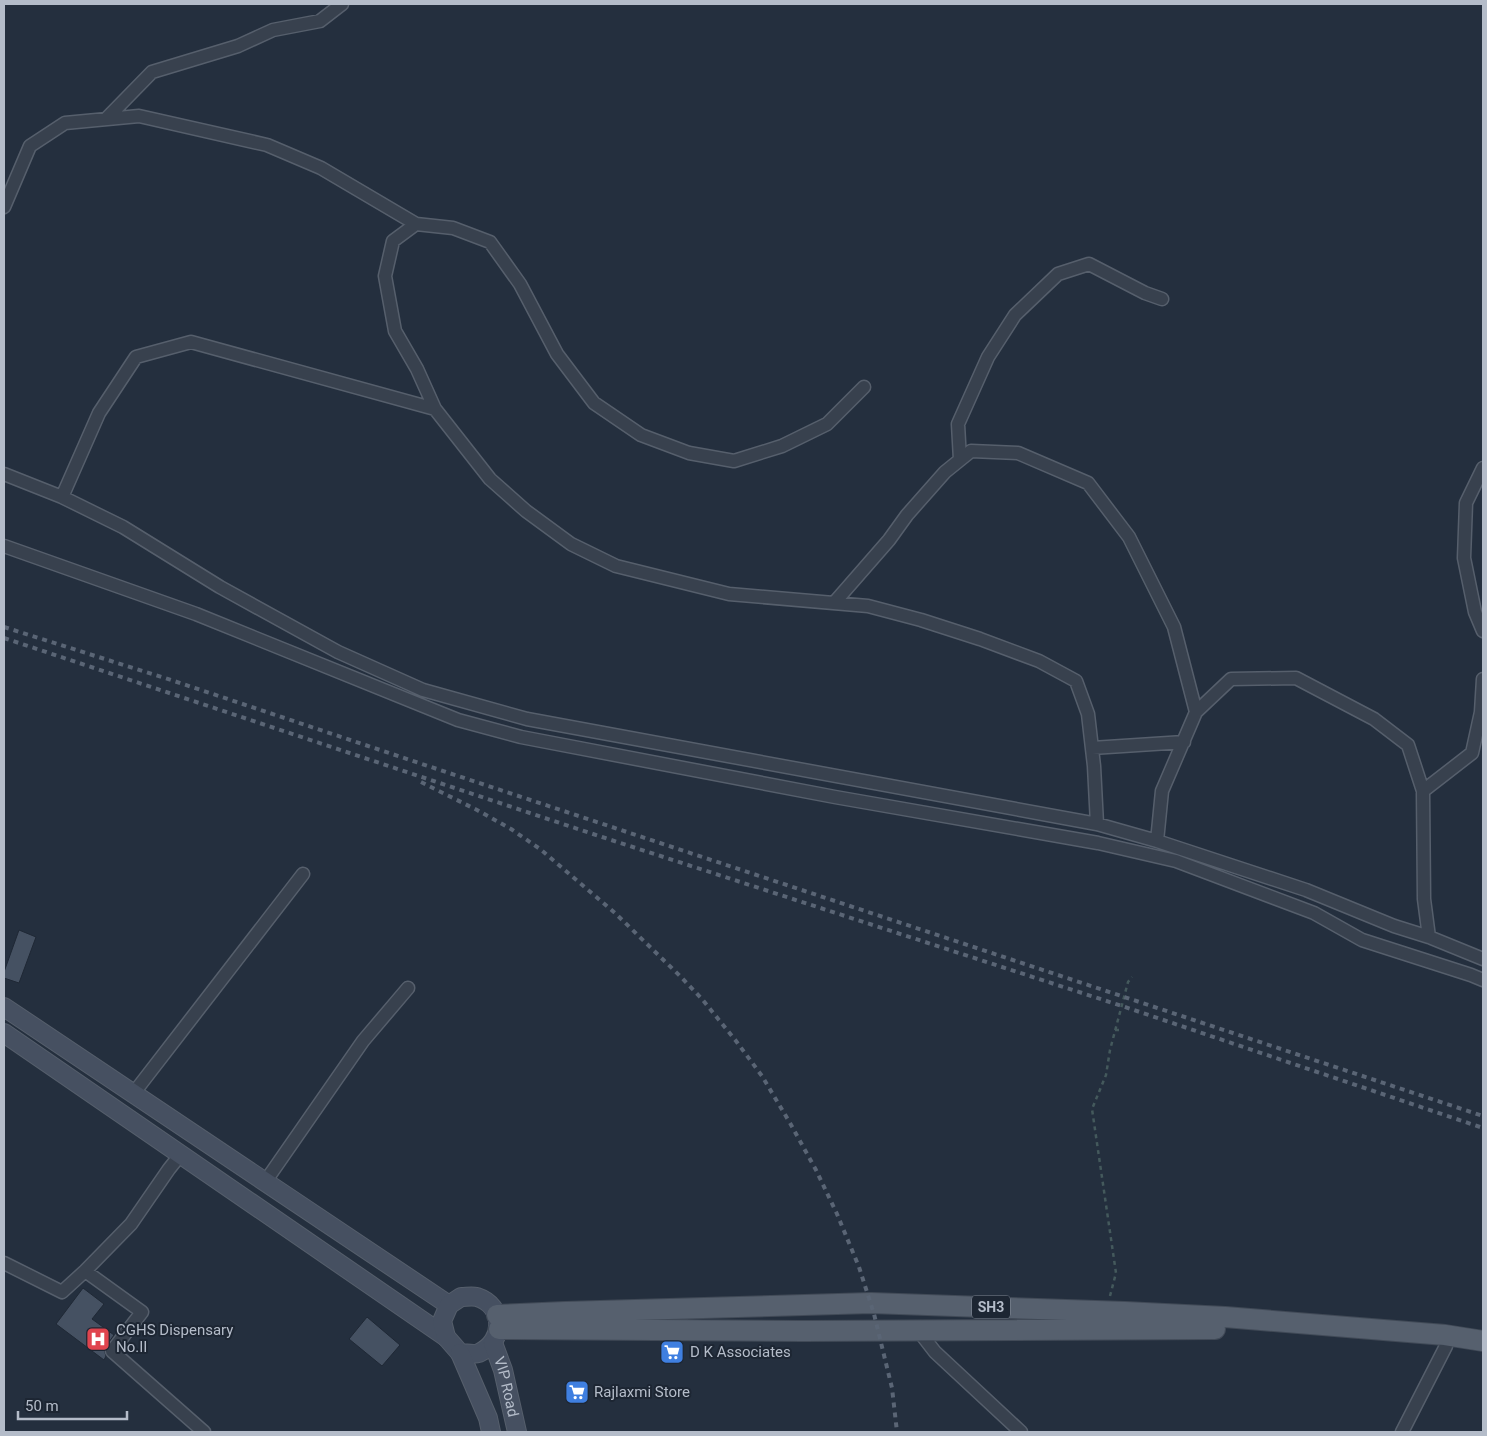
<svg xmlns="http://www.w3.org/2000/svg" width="1487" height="1436" viewBox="0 0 1487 1436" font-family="Roboto,sans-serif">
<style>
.building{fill:#455162;stroke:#1f2835}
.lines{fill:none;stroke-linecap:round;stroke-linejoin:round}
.minor-casing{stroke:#565f6c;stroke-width:15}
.secondary-casing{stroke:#565f6c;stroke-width:20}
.primary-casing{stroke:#414a57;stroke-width:22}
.path{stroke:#44595c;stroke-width:2.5;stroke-dasharray:4 4;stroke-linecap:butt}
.minor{stroke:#38414e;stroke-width:12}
.secondary{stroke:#465061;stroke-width:18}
.primary{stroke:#56606e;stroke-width:20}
.rail{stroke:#5a6575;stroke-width:4;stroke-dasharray:5 5;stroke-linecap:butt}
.labels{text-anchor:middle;stroke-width:4;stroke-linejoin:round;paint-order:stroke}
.shield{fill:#1d2633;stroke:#878f9c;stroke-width:1}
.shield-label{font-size:14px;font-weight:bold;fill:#b4bcc9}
.poi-label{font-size:15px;fill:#b4bcc9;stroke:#1d2633;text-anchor:start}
.street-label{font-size:15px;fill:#b4bcc9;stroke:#1d2633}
</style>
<rect width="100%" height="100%" fill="#242f3e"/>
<path class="building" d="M 19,930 L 36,937 L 19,983 L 4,978 L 4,972 Z
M 83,1288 L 104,1304 L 92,1319 L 114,1335 L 104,1349 L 106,1356 L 104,1360 L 56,1324 Z
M 367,1317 L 400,1345 L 382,1366 L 349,1339 Z"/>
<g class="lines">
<g class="minor-casing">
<path id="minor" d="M 106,119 L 152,72 L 238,46 L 273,30 L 320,21 L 342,4
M 4,207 L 30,146 L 65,123 L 139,116 L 267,145 L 321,168 L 416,224
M 864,387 L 827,424 L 782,446 L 734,461 L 689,453 L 641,435 L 594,403 L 557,354 L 520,284 L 490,242 L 453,228 L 416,224 L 393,241 L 385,276 L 395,331 L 417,369 L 435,409 L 490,479 L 526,511 L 571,544 L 616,566 L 729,594 L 868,606 L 921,620 L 980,639 L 1039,661 L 1076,681 L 1088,714 L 1094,766 L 1097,824
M 960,460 L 958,424 L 988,357 L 1015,315 L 1058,274 L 1089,264 L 1145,293 L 1162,299
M 1483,468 L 1466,503 L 1464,558 L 1475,612 L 1483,631
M 4,474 L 62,497 L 123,527 L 220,587 L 338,652 L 423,690 L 527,719 L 1097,824 L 1157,841 L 1306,890 L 1394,926 L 1429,937 L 1483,959
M 62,497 L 99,413 L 136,357 L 191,342 L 435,409
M 4,546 L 196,614 L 458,720 L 521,737 L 835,797 L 1098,843 L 1176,861 L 1314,913 L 1362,940 L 1471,975 L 1483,980
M 834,603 L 889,540 L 907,515 L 945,472 L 971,451 L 1018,453 L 1088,483 L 1129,537 L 1174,627 L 1196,712
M 1092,748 L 1184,742
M 1423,791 L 1472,753 L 1481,712 L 1483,679
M 1157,841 L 1162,791 L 1196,712 L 1231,679 L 1296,678 L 1374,719 L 1408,745 L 1423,791 L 1424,899 L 1429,937
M 133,1094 L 303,874
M 265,1182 L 363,1041 L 408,988
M 4,1263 L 62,1292 L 85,1271 L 131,1224 L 169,1169 L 181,1154
M 85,1271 L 142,1312 L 112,1351 L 204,1432
M 918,1330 L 935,1352 L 1021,1432
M 1402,1432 L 1446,1346"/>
</g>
<g class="secondary-casing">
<g id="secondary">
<path d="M 4,1007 L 449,1305"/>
<path d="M 4,1033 L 446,1337"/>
<path d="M 461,1297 C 466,1297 472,1296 477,1297 C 505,1306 505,1341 479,1353 C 474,1355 466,1353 460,1353 L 446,1337 L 442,1321 L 449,1305 Z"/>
<path id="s1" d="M 493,1343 L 503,1370 L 517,1432"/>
<path d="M 460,1353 L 488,1418 L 491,1432"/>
</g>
</g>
<g class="primary-casing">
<path id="primary" d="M 497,1315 L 565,1312 L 871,1303 L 1125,1312 L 1225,1317 L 1445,1335 L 1483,1341
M 499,1329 L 803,1331 L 1215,1329"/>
</g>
<path class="path" d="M 1115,1030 L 1121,1030
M 1110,1296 L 1116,1273 L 1092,1109 L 1106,1075 L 1110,1050 L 1128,982 L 1132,977"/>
<use href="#minor" class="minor"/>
<use href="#secondary" class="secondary"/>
<use href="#primary" class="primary"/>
<path class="rail" d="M 4,627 L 171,680 L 422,764 L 1483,1116
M 4,638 L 602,837 L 1122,1006 L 1483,1128
M 421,782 L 477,810 L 511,829 L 540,849 L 615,913 L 680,976 L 702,999 L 736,1041 L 762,1076 L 790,1123 L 816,1170 L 837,1214 L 859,1267 L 874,1314 L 892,1388 L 897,1432"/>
</g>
<defs>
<g id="hospital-square" transform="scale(1.25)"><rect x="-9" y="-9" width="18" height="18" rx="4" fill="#e0444e" stroke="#1d2633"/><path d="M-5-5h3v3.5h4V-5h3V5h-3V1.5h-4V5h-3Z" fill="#fff"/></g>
<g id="supermarket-square" transform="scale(1.25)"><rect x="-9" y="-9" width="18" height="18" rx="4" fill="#3f7fe0" stroke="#1d2633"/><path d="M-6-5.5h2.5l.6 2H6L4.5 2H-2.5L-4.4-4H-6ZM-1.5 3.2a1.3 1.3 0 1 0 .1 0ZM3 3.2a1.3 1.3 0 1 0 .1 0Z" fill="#fff"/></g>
</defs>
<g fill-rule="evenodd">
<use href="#hospital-square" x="98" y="1339"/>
<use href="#supermarket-square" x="672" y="1352"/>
<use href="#supermarket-square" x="577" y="1392"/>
</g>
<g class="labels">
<rect class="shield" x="972" y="1295.5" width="38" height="23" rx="4"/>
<g class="shield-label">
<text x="991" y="1312">SH3</text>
</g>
<g class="poi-label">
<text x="116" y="1335">CGHS Dispensary<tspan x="116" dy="17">No.II</tspan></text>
<text x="690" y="1357">D K Associates</text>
<text x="594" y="1397">Rajlaxmi Store</text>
</g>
<g class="street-label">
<text dy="5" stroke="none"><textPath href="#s1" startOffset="46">VIP Road</textPath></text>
</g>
</g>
<rect width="1487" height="1436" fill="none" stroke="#b4bcc9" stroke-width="10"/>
<path d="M18 1411v8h109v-8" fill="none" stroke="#b4bcc9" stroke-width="2.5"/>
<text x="25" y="1411" font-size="15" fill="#b4bcc9" stroke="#1d2633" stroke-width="4" paint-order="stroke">50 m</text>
</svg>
